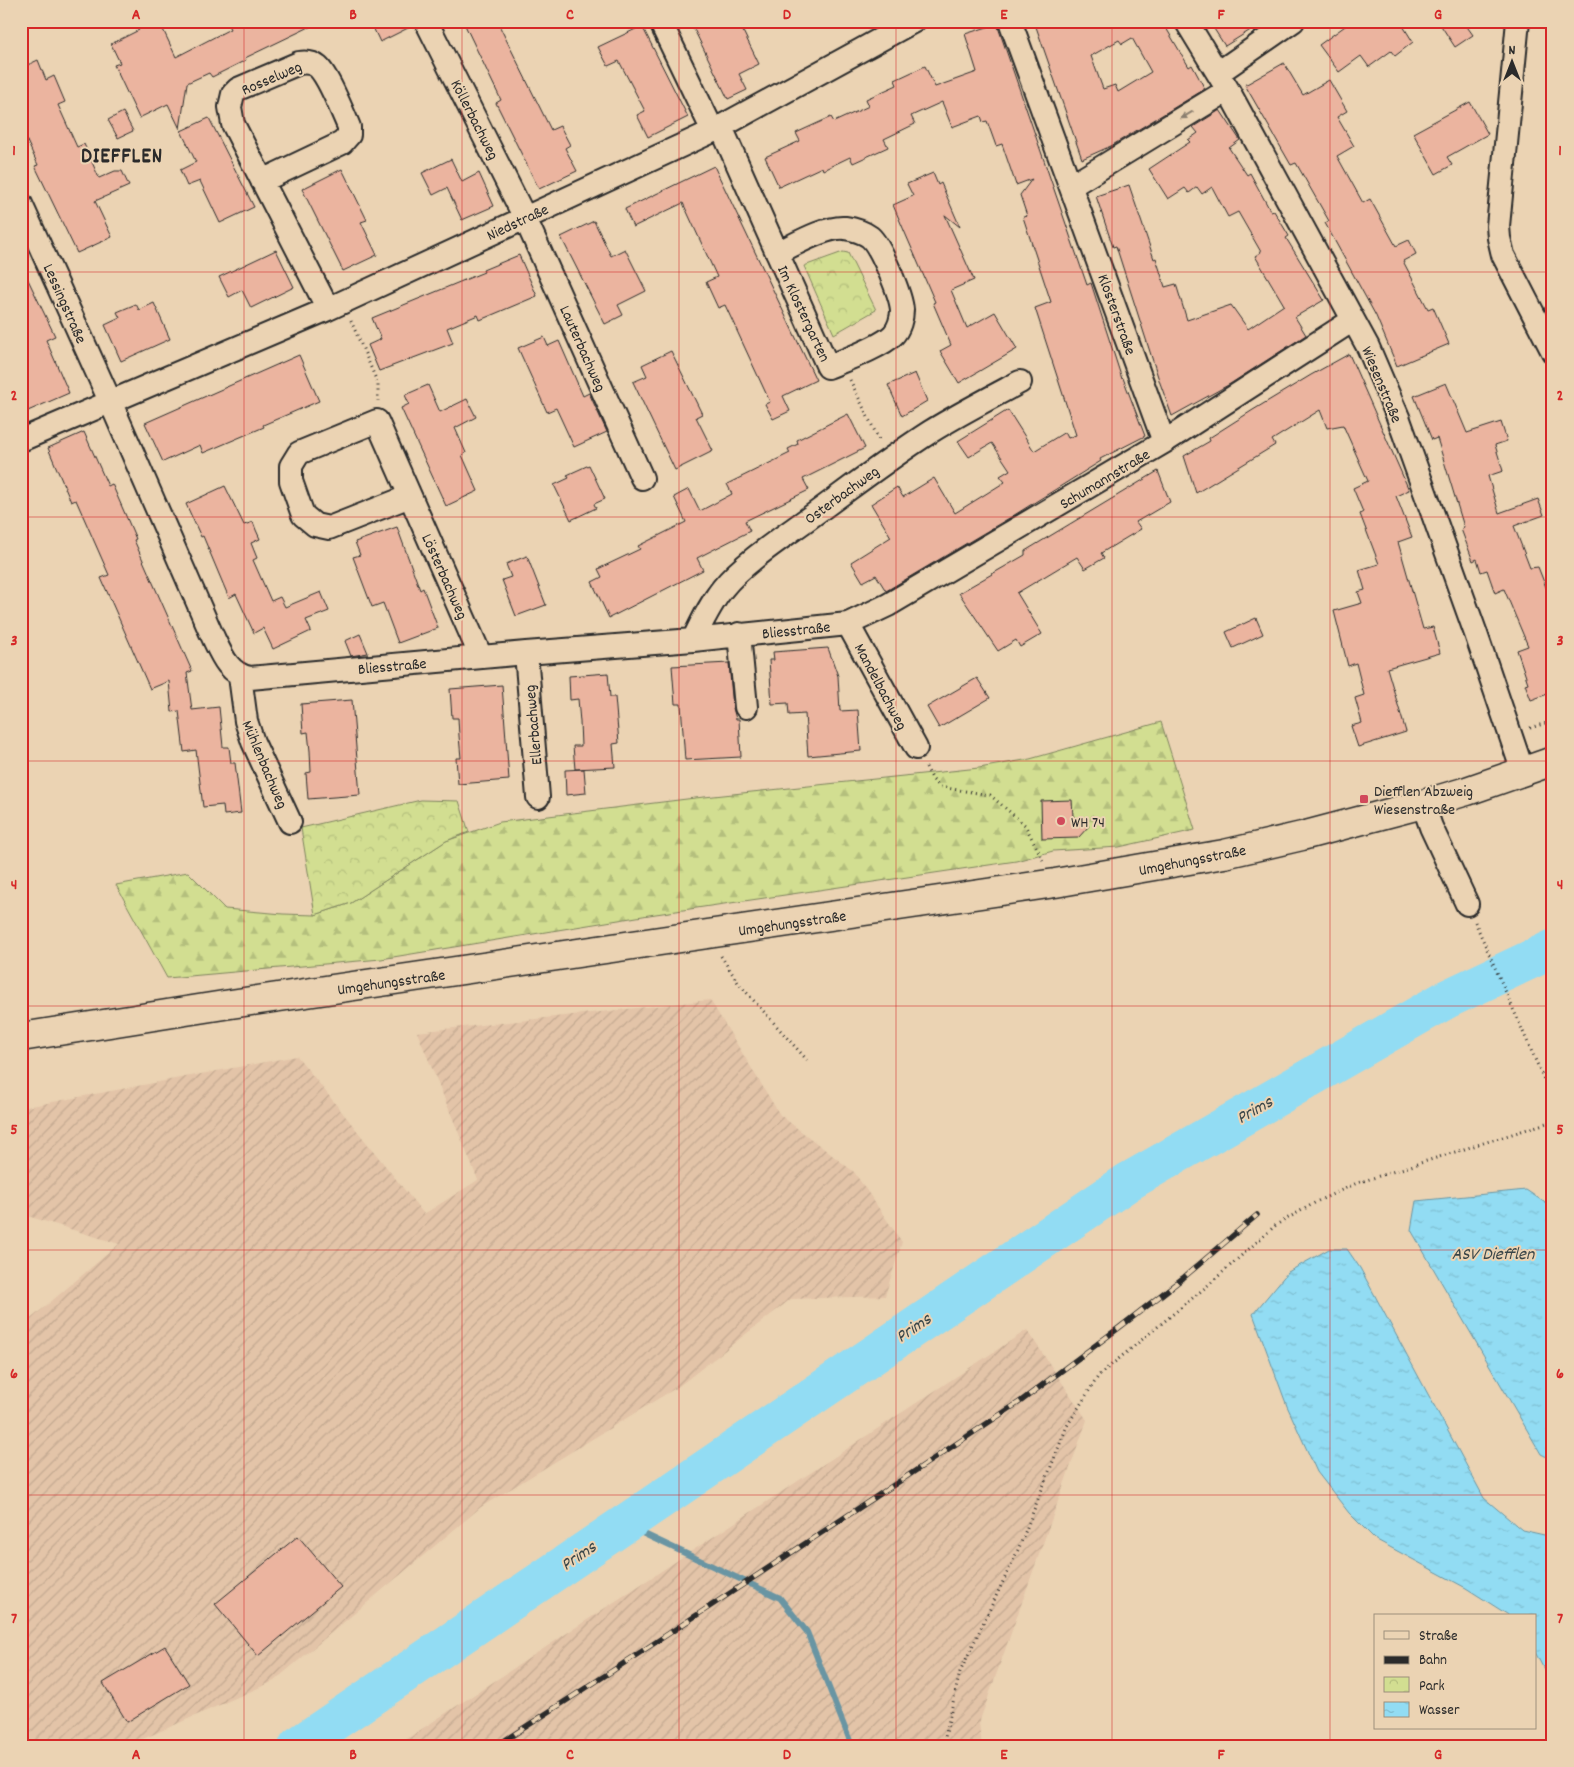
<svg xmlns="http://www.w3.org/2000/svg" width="1574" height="1767" viewBox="0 0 1574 1767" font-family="Dekko,sans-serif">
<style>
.industrial{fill:url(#industrial-furrows)}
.forest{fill:url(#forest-firs);stroke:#7e845e}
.park{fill:url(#park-crowns);stroke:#7e845e}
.water{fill:url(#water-ripples);stroke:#6995a3}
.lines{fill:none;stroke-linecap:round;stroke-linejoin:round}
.stream{stroke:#6995a3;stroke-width:6}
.river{stroke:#92dcf3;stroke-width:39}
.building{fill:#ebb49f;stroke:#2b2b2b;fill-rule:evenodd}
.minor-casing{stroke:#2b2b2b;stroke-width:26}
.major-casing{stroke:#2b2b2b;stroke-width:31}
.path{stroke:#2b2b2b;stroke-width:3;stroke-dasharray:1 4;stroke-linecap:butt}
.minor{stroke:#ebd3b3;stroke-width:22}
.major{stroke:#ebd3b3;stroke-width:28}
.rail-casing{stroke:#2b2b2b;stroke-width:5.5}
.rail{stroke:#ebd3b3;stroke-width:4;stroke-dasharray:11;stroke-linecap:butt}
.oneway{fill:#8b7f6f}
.grid{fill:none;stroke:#d62828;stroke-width:1;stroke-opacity:0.55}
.poi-dot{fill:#d1495b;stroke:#ebd3b3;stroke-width:2}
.labels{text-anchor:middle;stroke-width:4;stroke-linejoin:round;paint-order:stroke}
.street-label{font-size:16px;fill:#2b2b2b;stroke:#ebd3b3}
.poi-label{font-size:16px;fill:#2b2b2b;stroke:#ebd3b3;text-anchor:start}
.water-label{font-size:18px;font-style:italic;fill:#3a4649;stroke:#ebd3b3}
.district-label{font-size:21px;font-weight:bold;letter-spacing:1px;fill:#2b2b2b;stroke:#ebd3b3}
.neatline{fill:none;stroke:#d62828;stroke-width:2}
.grid-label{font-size:16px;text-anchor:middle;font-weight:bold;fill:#d62828}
</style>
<defs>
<pattern id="industrial-furrows" width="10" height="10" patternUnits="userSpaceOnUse" patternTransform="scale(1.25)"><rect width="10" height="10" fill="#e3c4a8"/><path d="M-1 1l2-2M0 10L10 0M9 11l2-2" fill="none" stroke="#c3a991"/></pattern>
<pattern id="forest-firs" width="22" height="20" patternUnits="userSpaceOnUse" patternTransform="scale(1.25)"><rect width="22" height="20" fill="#d2de91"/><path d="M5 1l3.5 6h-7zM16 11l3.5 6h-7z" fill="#b4bf7d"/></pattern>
<pattern id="park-crowns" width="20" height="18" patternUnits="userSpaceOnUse" patternTransform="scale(1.25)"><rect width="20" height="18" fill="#d2de91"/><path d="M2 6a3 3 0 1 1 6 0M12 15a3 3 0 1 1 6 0" fill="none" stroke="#b4bf7d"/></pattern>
<pattern id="water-ripples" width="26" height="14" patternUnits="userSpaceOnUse" patternTransform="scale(1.25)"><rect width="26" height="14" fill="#92dcf3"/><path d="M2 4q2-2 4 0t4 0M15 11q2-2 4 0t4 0" fill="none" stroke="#7ebdd0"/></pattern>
</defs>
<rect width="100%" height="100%" fill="#ebd3b3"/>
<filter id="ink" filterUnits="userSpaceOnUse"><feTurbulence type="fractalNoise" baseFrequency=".02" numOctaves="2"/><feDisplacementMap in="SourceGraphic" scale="10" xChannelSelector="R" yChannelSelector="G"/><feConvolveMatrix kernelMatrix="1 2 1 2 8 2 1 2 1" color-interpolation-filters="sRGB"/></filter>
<g filter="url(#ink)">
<path class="industrial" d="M 710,1000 L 780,1115 L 854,1172 L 902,1242 L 885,1296 L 791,1299 L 679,1386 L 481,1507 L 274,1681 L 127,1746 L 21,1746 L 21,1327 L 119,1244 L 21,1214 L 21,1108 L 297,1056 L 424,1214 L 478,1180 L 417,1032 Z
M 1027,1330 L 1087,1420 L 979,1723 L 982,1746 L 396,1746 Z"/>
<path class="forest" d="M 1161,722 L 1195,830 L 1119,847 L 1053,851 L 1016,861 L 649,915 L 381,959 L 167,978 L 116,885 L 188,872 L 225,909 L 283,914 L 315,915 L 351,903 L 446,841 L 500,822 L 695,798 L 979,768 L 1030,759 Z"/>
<path class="park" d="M 843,252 L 848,253 L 876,310 L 834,334 L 804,266 Z
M 421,800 L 459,801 L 469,832 L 446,841 L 351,903 L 315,915 L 301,828 Z"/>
<path class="water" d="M 1526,1190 L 1553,1208 L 1553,1460 L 1541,1454 L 1411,1230 L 1416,1201 Z
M 1329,1249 L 1347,1249 L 1360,1268 L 1484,1498 L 1522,1530 L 1553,1537 L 1553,1682 L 1549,1679 L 1535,1652 L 1535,1616 L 1510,1616 L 1466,1588 L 1375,1539 L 1349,1513 L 1317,1472 L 1287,1406 L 1253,1314 L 1288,1272 Z"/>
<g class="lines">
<path class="stream" d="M 623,1524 L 780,1598 L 807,1632 L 852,1746"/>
<path class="river" d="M 298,1746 L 1128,1182 L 1447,999 L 1553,949"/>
</g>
<path class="building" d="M 135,21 L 159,21 L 176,57 L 230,29 L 226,21 L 322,21 L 245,58 L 246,60 L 212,77 L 209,73 L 187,83 L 180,129 L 168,104 L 139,118 L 114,65 L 120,63 L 111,44 L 139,30 Z
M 370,21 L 413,21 L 414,25 L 380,42 Z
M 463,21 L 497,21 L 551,130 L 560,126 L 570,145 L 565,148 L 577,171 L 539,189 L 496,103 L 501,100 Z
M 690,21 L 738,21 L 759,64 L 739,74 L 747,90 L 728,99 Z
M 1034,21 L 1162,21 L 1189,67 L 1192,65 L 1205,89 L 1111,146 L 1082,159 ZM 1132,38 L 1151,72 L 1118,92 L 1115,85 L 1103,89 L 1091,56 L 1119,40 L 1122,44 Z
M 1209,21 L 1265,21 L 1225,46 Z
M 1352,21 L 1400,21 L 1413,42 L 1395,56 L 1391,51 L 1369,67 L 1361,56 L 1339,72 L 1319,45 Z
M 1438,21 L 1463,21 L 1473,35 L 1455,47 Z
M 997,24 L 1087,285 L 1091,283 L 1122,379 L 1123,378 L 1145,436 L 1100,459 L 1101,461 L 1016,514 L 886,591 L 876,575 L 863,582 L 851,562 L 891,537 L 871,504 L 897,487 L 903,497 L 934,478 L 955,513 L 1005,482 L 1000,476 L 1010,470 L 992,443 L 969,457 L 958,441 L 1008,410 L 1034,451 L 1065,432 L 1068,438 L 1076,435 L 1035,308 L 1051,302 L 1023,217 L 1027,216 L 1020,195 L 1032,179 L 1016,185 L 1002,144 L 996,146 L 987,121 L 983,122 L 981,116 L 952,127 L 942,102 L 911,116 L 915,124 L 884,139 L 888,147 L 853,163 L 850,157 L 823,170 L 822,167 L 779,187 L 765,157 L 800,141 L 796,133 L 831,117 L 834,122 L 869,106 L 866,99 L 897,85 L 895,80 L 925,66 L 935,87 L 977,72 L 965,34 Z
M 642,26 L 688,117 L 648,137 L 637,115 L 645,111 L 619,61 L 608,66 L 598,47 Z
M 38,60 L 46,80 L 54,76 L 65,102 L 58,105 L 77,147 L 84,144 L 99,178 L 115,171 L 122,171 L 129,186 L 95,201 L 112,237 L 77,253 L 35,166 L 38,165 L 21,128 L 21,68 Z
M 1284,63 L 1303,95 L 1329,80 L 1347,111 L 1337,117 L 1354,146 L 1337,156 L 1363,203 L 1370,199 L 1396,246 L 1409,240 L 1416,254 L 1403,261 L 1428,309 L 1433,307 L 1449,344 L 1397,366 L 1376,316 L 1325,223 L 1329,221 L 1296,163 L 1291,165 L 1245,85 Z
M 1470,102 L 1488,134 L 1447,157 L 1452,165 L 1436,174 L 1413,133 Z
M 1220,110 L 1240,140 L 1229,148 L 1247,175 L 1250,173 L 1271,212 L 1274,211 L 1289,236 L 1286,238 L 1324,300 L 1295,317 L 1306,335 L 1230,384 L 1172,416 L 1160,383 L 1116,246 L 1113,247 L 1096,196 L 1129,185 L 1154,259 L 1156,258 L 1165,287 L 1176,284 L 1187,320 L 1231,305 L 1248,329 L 1284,305 L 1255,256 L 1261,252 L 1238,212 L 1228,217 L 1212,187 L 1202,194 L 1197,187 L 1189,193 L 1185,188 L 1168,199 L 1149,169 L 1190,142 L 1188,140 L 1198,133 L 1193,127 Z
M 123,112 L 133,131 L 118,138 L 108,120 Z
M 209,118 L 254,207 L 220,223 L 200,181 L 187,186 L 180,170 L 196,162 L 181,131 Z
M 451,159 L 462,182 L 479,173 L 494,206 L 462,220 L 447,188 L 433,195 L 422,173 Z
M 714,166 L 816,380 L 783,396 L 790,411 L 773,419 L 765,404 L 770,402 L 725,305 L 718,308 L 706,282 L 717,277 L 683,203 L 633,227 L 625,209 Z
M 342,169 L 367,220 L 361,222 L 377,255 L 343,271 L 302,189 Z
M 933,173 L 938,185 L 941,183 L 960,227 L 945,215 L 974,280 L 951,290 L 967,328 L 995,312 L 1017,349 L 959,383 L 940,351 L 951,345 L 933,303 L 935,302 L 893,205 L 913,196 L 907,184 Z
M 594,221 L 611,256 L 625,249 L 646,291 L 618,305 L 623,315 L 605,324 L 561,237 Z
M 276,250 L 294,287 L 251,308 L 242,290 L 229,297 L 219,277 Z
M 519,255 L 537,296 L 480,320 L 478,315 L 447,328 L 453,343 L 379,371 L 368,345 L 381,339 L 372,318 L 484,272 L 483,270 Z
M 21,265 L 55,336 L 46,340 L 69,393 L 21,414 Z
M 154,303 L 170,339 L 121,361 L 105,325 L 120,318 L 117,312 L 136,304 L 139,310 Z
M 544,337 L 548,346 L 559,341 L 583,396 L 589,393 L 607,432 L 574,447 L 556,408 L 547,412 L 518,348 Z
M 671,351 L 702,414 L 696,417 L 713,451 L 675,470 L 633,382 L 647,376 L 642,365 Z
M 1349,354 L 1409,490 L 1396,496 L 1412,537 L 1398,542 L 1423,629 L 1433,627 L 1440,653 L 1387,668 L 1406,732 L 1358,747 L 1351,726 L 1362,723 L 1355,698 L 1364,695 L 1356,663 L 1348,666 L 1334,611 L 1362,603 L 1358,592 L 1365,590 L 1359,570 L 1379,564 L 1360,514 L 1363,512 L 1353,488 L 1368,481 L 1343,425 L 1327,428 L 1320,410 L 1272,440 L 1275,445 L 1196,493 L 1184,456 L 1210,441 L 1209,438 L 1253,410 L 1311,375 Z
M 299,355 L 319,401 L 263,425 L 264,427 L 203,453 L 200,445 L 163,462 L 145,423 Z
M 915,373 L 927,401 L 902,416 L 888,385 Z
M 1446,383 L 1467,433 L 1501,422 L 1507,441 L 1495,445 L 1503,471 L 1488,476 L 1499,513 L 1538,499 L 1544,515 L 1514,526 L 1530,568 L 1538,567 L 1553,605 L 1553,674 L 1548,676 L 1553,692 L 1531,700 L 1525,684 L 1528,683 L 1517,650 L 1528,646 L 1504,589 L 1495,593 L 1487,570 L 1481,572 L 1477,559 L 1473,561 L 1461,529 L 1464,527 L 1437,438 L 1432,440 L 1414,396 Z
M 428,385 L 440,412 L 467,399 L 476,417 L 455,428 L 466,453 L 462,455 L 478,491 L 446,506 L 401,408 L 409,404 L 405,395 Z
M 848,414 L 865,448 L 803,479 L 809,490 L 745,521 L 750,531 L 697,558 L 703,570 L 609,618 L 592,582 L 602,577 L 598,569 L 640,549 L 638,546 L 686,522 L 674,497 L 689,489 L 700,511 L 732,494 L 727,484 L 790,453 L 788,449 L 798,444 L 797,440 Z
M 84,432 L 108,486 L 112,484 L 136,539 L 134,540 L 192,671 L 187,673 L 192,710 L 219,707 L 223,747 L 229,747 L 231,763 L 235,763 L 241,813 L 224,815 L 223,805 L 203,807 L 196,750 L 184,752 L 179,711 L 172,712 L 169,681 L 150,689 L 101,578 L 109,575 L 76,500 L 71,502 L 48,448 Z
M 589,465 L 605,499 L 594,504 L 596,508 L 571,520 L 554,485 L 569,478 L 567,475 Z
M 1158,471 L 1170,502 L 1136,522 L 1141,529 L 1101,553 L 1104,558 L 1085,569 L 1077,557 L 1017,593 L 1042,634 L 1020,647 L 1016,640 L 998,651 L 959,593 L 1025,555 L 1025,551 Z
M 225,486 L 244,525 L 253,522 L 256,530 L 260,539 L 251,543 L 257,558 L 253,560 L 271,601 L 280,597 L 285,607 L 321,592 L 329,611 L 306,620 L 311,631 L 273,649 L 263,628 L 254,633 L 236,594 L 229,598 L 203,536 L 201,537 L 186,504 Z
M 397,527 L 420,590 L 423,588 L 438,628 L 398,643 L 383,603 L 372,607 L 353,557 L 360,555 L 355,542 Z
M 527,556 L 546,605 L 516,616 L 502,580 L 511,577 L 506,564 Z
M 1256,618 L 1263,634 L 1233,648 L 1226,632 Z
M 360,634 L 368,653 L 351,656 L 345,641 Z
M 828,648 L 838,676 L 840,711 L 858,710 L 861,751 L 808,756 L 805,714 L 789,715 L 788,703 L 772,704 L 769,660 L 774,660 L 773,652 Z
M 729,663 L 733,708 L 736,719 L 739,719 L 741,757 L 685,760 L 681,704 L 675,704 L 672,666 Z
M 608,673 L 610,697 L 615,697 L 619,743 L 613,744 L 615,767 L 575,769 L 573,746 L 581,746 L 580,722 L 578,699 L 570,700 L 569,676 Z
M 977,678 L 990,698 L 939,728 L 927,707 Z
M 502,685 L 509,780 L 458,784 L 456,758 L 461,758 L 459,736 L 458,718 L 452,718 L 450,689 Z
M 352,700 L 360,795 L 308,799 L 306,773 L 311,772 L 310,751 L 308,732 L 303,733 L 301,704 Z
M 584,769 L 586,793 L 566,795 L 565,770 Z
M 1072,800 L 1073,816 L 1089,826 L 1078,838 L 1042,839 L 1041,801 Z
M 298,1536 L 341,1587 L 258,1656 L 215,1604 Z
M 165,1646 L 189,1684 L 127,1722 L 103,1683 Z"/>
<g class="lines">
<g class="minor-casing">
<path id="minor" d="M 426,21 L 525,218 L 642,478
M 660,21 L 713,131
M 1010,21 L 1164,442
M 1186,21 L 1228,90 L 1368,347 L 1398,417 L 1476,634 L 1523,772
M 1518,21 L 1498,226 L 1499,238 L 1503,255 L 1553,352
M 1218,73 L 1293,21
M 721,127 L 828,367 C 845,360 881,347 893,335 C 899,329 902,318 902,310 C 901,295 881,247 870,237 C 863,232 853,229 845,228 C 826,226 794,245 777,253
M 262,181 L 342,143 L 349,135 L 349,127 C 343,113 328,76 318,67 C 312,62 306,62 299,63 L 238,89 L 233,94 L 230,107 L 233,124 L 328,309
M 1071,186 L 1228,90
M 21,204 L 110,401 L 211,633 C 220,651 227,674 250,678 L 526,653 L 693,640 L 848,624 L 888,605 L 1164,442 L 1353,320
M 21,440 L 328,309 L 713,131 L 914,21
M 410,496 L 329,528 L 315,525 L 303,515 L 291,481 L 291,466 L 299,453 L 377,421 L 481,657
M 848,624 L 916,748
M 739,634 L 746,707
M 693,640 C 702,622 710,604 723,588 C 743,563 783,537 809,518 C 849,489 888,459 930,432 C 959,414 990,398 1020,382
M 526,653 L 538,797
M 240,676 L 246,721 L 253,742 L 290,822
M 1423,804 L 1431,827 L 1467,904"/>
</g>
<g class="major-casing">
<path id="major" d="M 21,1037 L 224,1005 L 1055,883 L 1224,854 L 1302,836 L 1423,804 L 1467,791 L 1553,761"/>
</g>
<path class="path" d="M 351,321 L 378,384 L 378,401
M 850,380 L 879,440
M 1530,728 L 1553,721
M 926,767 L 933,780 L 940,787 L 990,795 L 1025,825 L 1043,860
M 1475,922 L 1553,1100
M 721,956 L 739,984 L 807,1060
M 943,1746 L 960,1672 L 1018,1550 L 1067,1426 L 1099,1375 L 1206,1287 L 1276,1225 L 1318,1201 L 1357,1183 L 1553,1121"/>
<use href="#minor" class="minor"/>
<use href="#major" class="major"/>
<g class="rail-casing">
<path id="rail" d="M 496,1746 L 609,1673 L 1021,1401 L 1120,1327 L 1183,1278 L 1257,1215"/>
</g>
<use href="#rail" class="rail"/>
</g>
<defs><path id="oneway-solid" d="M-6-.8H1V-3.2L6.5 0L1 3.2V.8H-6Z" transform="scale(1.25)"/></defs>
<use class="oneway" href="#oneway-solid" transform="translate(1187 115) rotate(149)"/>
</g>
<path class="grid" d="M 244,21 L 244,1746M 462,21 L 462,1746M 679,21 L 679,1746M 896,21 L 896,1746M 1112,21 L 1112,1746M 1330,21 L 1330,1746M 21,272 L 1553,272M 21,517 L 1553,517M 21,761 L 1553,761M 21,1006 L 1553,1006M 21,1250 L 1553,1250M 21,1495 L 1553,1495"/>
<g class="poi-dot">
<rect x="1359" y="794" width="10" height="10" rx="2.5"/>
<circle cx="1061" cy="821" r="5"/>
</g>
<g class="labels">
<g class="street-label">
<text transform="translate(271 77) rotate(-23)" y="6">Rosselweg</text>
<text transform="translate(476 119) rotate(63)" y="6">Köllerbachweg</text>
<text transform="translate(517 221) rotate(-25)" y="6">Niedstraße</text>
<text transform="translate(66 303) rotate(66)" y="6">Lessingstraße</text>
<text transform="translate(805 313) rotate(65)" y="6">Im Klostergarten</text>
<text transform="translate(1118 314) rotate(70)" y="6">Klosterstraße</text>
<text transform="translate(584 348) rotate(66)" y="6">Lauterbachweg</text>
<text transform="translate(1383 384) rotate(67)" y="6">Wiesenstraße</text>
<text transform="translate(1104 478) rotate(-31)" y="6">Schumannstraße</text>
<text transform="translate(841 494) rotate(-36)" y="6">Osterbachweg</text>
<text transform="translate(446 576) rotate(66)" y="6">Lösterbachweg</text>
<text transform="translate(796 629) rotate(-6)" y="6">Bliesstraße</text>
<text transform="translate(392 665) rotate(-5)" y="6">Bliesstraße</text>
<text transform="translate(882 686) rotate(62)" y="6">Mandelbachweg</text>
<text transform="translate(532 725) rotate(-95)" y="6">Ellerbachweg</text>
<text transform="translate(266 764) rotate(67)" y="6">Mühlenbachweg</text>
<text transform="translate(1192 859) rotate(-11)" y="6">Umgehungsstraße</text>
<text transform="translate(792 922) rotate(-8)" y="6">Umgehungsstraße</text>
<text transform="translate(391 981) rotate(-8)" y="6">Umgehungsstraße</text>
</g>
<g class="poi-label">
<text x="1374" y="796">Diefflen Abzweig<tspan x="1374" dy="18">Wiesenstraße</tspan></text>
<text x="1071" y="827">WH 74</text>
</g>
<g class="water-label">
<text transform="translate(1254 1109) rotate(-30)" y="6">Prims</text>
<text x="1493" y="1259">ASV Diefflen</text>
<text transform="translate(913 1327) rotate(-34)" y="6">Prims</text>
<text transform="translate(578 1555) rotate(-34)" y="6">Prims</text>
</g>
<g class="district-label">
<text x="122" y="162">DIEFFLEN</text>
</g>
</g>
<rect width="1574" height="1767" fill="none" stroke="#ebd3b3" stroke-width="55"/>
<rect x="1374" y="1614" width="162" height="115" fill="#ebd3b3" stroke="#9e907d"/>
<rect x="1384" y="1631" width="25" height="8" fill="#ebd3b3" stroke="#9e907d"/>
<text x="1419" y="1640" font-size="15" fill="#2b2b2b">Straße</text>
<rect x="1384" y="1656" width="25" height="8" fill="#2b2b2b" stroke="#9e907d"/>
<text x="1419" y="1664" font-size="15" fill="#2b2b2b">Bahn</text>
<rect x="1384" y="1677" width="25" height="15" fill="url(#park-crowns)" stroke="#9e907d"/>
<text x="1419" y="1690" font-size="15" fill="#2b2b2b">Park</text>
<rect x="1384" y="1702" width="25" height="15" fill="url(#water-ripples)" stroke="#9e907d"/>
<text x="1419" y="1714" font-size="15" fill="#2b2b2b">Wasser</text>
<g transform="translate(1512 62)" stroke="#ebd3b3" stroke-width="4" paint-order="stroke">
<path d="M0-4L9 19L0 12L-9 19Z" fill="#2b2b2b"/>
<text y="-8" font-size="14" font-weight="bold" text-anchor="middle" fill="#2b2b2b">N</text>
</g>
<rect x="28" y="28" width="1518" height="1712" class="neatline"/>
<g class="grid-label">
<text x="136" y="19">A</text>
<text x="353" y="19">B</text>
<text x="570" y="19">C</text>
<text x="787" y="19">D</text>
<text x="1004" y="19">E</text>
<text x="1221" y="19">F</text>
<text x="1438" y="19">G</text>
<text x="14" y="155">1</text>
<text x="1560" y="155">1</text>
<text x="14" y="400">2</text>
<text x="1560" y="400">2</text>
<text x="14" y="645">3</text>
<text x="1560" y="645">3</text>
<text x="14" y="889">4</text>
<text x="1560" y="889">4</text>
<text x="14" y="1134">5</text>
<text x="1560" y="1134">5</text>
<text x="14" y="1378">6</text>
<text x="1560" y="1378">6</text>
<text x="14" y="1623">7</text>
<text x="1560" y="1623">7</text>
<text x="136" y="1759">A</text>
<text x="353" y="1759">B</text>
<text x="570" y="1759">C</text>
<text x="787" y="1759">D</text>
<text x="1004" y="1759">E</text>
<text x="1221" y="1759">F</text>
<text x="1438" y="1759">G</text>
</g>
</svg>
